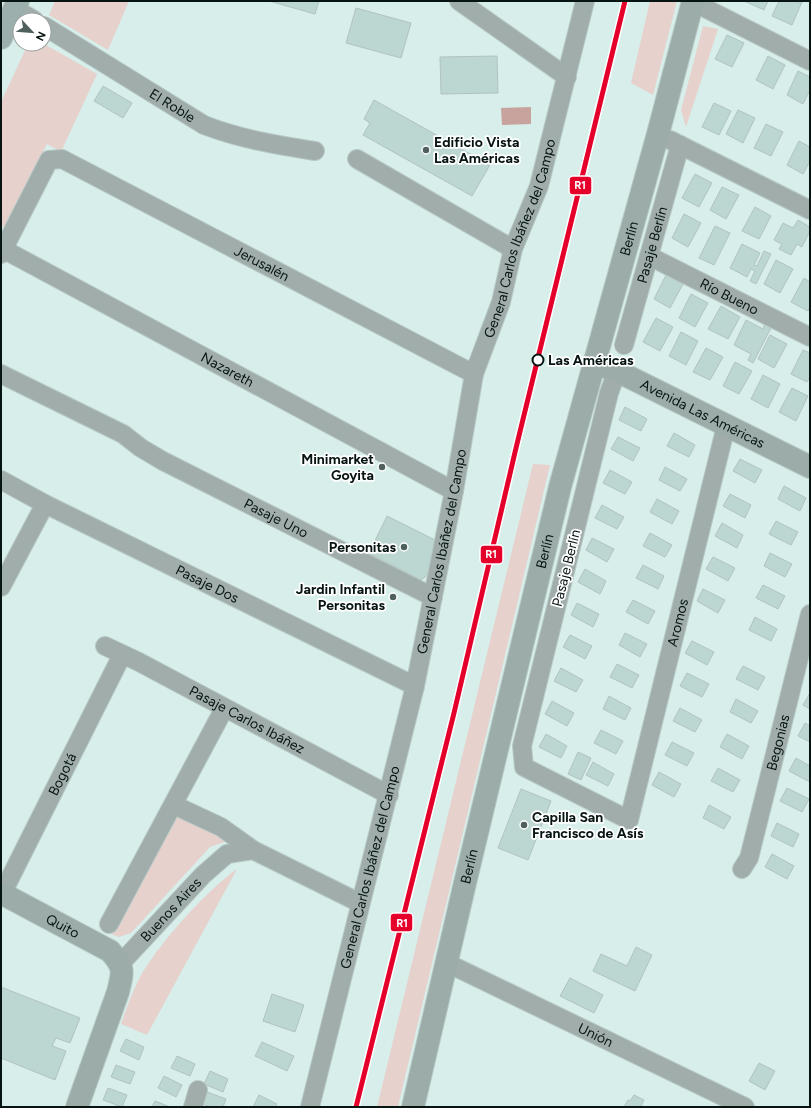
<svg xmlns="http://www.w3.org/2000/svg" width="811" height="1108" viewBox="0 0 811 1108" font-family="Figtree,sans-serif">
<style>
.green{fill:#e6d1cd}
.water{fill:#c8a29d}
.building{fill:#bcd6d2;stroke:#b1c3c0}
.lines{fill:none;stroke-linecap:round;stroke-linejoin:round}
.street-casing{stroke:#b7c9c6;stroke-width:20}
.secondary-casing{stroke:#b7c9c6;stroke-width:24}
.primary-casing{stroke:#b7c9c6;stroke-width:24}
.street{stroke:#a1adab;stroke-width:18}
.secondary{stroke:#9cada9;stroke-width:22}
.primary{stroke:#9cafac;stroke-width:22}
.rail-1-casing{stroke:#fff;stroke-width:8}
.rail-1{stroke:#e4002b;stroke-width:5}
.poi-dot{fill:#4f605e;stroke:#fff;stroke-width:1.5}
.stop-dot{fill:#fff;stroke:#061412;stroke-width:2}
.labels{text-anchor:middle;stroke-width:3.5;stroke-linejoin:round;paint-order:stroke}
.street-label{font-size:14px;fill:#061412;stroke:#fff}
.poi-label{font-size:14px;font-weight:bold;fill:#061412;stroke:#fff;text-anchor:end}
.stop-label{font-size:14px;font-weight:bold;fill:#061412;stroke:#fff;text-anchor:start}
.line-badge{stroke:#fff;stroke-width:1.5}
.badge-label{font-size:11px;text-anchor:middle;font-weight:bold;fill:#fff}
</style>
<rect width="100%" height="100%" fill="#d7eeea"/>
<path class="green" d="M 55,1 L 129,1 L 108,50 L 49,15 Z
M 650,1 L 677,1 L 653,95 L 631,83 Z
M 703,26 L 718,29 L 686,127 L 681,110 Z
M 28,44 L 44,44 L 97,74 L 61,152 L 47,144 L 6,226 L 1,227 L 1,102 Z
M 533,464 L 550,465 L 398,1107 L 377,1107 Z
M 179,813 L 228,841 L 210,847 L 131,933 L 119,937 L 108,933 L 172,814 Z
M 237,869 L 147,1035 L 121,1024 C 126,1010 131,995 138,981 C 155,947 206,891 237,869 Z"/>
<path class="water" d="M 531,107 L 531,124 L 502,125 L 501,108 Z"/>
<path class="building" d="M 269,1 L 319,1 L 315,14 Z
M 744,1 L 768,1 L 764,10 Z
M 779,1 L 802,2 L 792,25 L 772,16 Z
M 356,8 L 411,23 L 401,58 L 346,43 Z
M 727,35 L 744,43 L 732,67 L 715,59 Z
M 497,56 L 498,93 L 441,94 L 440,57 Z
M 768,56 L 785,65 L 773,89 L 756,80 Z
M 798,71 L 810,77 L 810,90 L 803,104 L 787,95 Z
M 103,86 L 132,103 L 123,118 L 94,101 Z
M 374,100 L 490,165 L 472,196 L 363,135 L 370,123 L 364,119 Z
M 714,103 L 731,111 L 719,135 L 702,127 Z
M 738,110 L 755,118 L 743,143 L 726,134 Z
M 766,124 L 783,132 L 771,156 L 754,148 Z
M 799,141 L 810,147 L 810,161 L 803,174 L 787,165 Z
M 695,174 L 712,183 L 699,207 L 682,198 Z
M 722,187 L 739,195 L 726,219 L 710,210 Z
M 755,207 L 771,216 L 759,239 L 742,231 Z
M 684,214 L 701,223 L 688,247 L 672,238 Z
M 798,220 L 810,227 L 810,231 L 802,247 L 797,244 L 791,255 L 779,249 L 782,244 L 774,240 L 783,223 L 793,228 Z
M 715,226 L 730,233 L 714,265 L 699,258 Z
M 742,244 L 760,253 L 754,265 L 757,266 L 764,251 L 771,254 L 756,284 L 750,281 L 755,271 L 751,269 L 747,277 L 730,268 Z
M 776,260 L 793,269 L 780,293 L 764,284 Z
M 666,275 L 683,284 L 670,308 L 654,299 Z
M 804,278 L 810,282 L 810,306 L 808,311 L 791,302 Z
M 691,294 L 708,303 L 695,327 L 679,318 Z
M 721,306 L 740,317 L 728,339 L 708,329 Z
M 656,318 L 673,327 L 660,351 L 643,342 Z
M 746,320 L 763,329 L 766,321 L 773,324 L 753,363 L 748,360 L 751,354 L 734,345 Z
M 681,332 L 698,341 L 686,365 L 669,356 Z
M 770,335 L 787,344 L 774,368 L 758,359 Z
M 706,348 L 723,357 L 710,380 L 693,372 Z
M 803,350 L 810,353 L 810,377 L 807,382 L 791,374 Z
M 735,362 L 752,371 L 739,394 L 723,386 Z
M 763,375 L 780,384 L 768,408 L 751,399 Z
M 792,388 L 808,396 L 796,421 L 779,412 Z
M 625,407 L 647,419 L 641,431 L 619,420 Z
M 674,433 L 695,445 L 689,457 L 667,446 Z
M 618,437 L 640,448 L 633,461 L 611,449 Z
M 740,459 L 762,470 L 755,483 L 733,471 Z
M 665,467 L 687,479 L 680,491 L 659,480 Z
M 610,470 L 632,482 L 625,494 L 603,483 Z
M 784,486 L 806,498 L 800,511 L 778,499 Z
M 730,494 L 751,505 L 745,518 L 723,506 Z
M 657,499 L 679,511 L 672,524 L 650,512 Z
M 602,505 L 624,517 L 617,529 L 595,518 Z
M 387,516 L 437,541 L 430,573 L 421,580 L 369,553 Z
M 776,521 L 798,532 L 791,545 L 769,534 Z
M 722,523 L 743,535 L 737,548 L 715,536 Z
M 650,533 L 672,545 L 665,557 L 643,546 Z
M 592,538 L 614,549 L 607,562 L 586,550 Z
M 770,553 L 792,564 L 785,577 L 764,566 Z
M 713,557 L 735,568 L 728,581 L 706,569 Z
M 643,565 L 664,576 L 658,589 L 636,578 Z
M 585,569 L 606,581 L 600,594 L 578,582 Z
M 763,585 L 785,596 L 778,609 L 756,598 Z
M 703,589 L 725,600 L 718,613 L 697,601 Z
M 633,600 L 655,611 L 648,624 L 626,612 Z
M 577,603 L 599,614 L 593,627 L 571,615 Z
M 755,617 L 777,629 L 771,641 L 749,630 Z
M 625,633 L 647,644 L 640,657 L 619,645 Z
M 570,635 L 592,646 L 585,659 L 563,647 Z
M 692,641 L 714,652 L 707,665 L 685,653 Z
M 617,664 L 639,675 L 632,688 L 610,677 Z
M 743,666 L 765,677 L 758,690 L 736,679 Z
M 561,668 L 583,680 L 576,692 L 554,681 Z
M 687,673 L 709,684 L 702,697 L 680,686 Z
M 810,693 L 810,709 L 803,705 Z
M 609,696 L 631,708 L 625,720 L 603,709 Z
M 736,699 L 758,711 L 751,723 L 730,712 Z
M 552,701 L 574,713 L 567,726 L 545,714 Z
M 680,708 L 702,720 L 695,732 L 673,721 Z
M 805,723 L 810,726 L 810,742 L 798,736 Z
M 601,730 L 623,741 L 616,754 L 594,743 Z
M 546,734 L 567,746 L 561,758 L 539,747 Z
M 727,734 L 749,746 L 742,759 L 720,747 Z
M 672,742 L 694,753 L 687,766 L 665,755 Z
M 578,752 L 591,758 L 581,780 L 568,774 Z
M 796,758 L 810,766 L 810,782 L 789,771 Z
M 593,762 L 614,774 L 608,786 L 586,775 Z
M 718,768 L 740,780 L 733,792 L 711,781 Z
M 659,772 L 681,784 L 674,797 L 652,785 Z
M 787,788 L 809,799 L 802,812 L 780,801 Z
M 521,789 L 551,801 L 528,860 L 498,848 Z
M 709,805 L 731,817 L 724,829 L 703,818 Z
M 777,823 L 799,834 L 793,847 L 771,836 Z
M 772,854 L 794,866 L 787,879 L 765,867 Z
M 636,947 L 652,955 L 635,991 L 593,971 L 601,954 L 627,966 Z
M 570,978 L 603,995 L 594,1013 L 560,996 Z
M 1,987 L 80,1018 L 70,1043 L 56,1038 L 52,1046 L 66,1051 L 55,1080 L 1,1058 Z
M 272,994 L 304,1005 L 295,1032 L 263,1021 Z
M 126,1039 L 144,1047 L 139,1060 L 120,1051 Z
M 262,1042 L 294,1056 L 287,1071 L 255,1056 Z
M 177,1056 L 195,1064 L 190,1076 L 171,1068 Z
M 759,1063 L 775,1071 L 765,1090 L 749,1081 Z
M 116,1065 L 135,1072 L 130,1084 L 111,1077 Z
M 210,1071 L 228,1079 L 223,1092 L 204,1084 Z
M 164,1076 L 182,1085 L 176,1097 L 158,1088 Z
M 108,1088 L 127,1095 L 122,1107 L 103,1100 Z
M 207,1092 L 226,1099 L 223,1107 L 210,1107 L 203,1104 Z
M 259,1095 L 277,1104 L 275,1107 L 253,1107 Z
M 634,1095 L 644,1100 L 641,1106 L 644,1107 L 624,1107 L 628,1100 L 630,1101 Z
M 155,1101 L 170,1107 L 152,1107 Z"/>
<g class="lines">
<g class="street-casing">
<g id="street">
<path d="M 459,1 L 567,77"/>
<path d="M 693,2 L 810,61"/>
<path d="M 15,9 L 34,20"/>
<path id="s1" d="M 44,26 L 204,125 C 240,139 277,145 315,151"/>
<path d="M 670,140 L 810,210"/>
<path d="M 357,159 L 513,249"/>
<path id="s2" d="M 1,248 L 454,491"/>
<path id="s3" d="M 1,254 L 49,160 L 62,159 L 474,374"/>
<path id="s4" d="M 649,256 L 810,337"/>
<path id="s5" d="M 624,345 L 680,145"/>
<path id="s6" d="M 617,371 L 609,393 L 522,746 L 524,767 L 629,820 L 726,426"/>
<path id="s7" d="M 1,374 L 123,434 L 141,448 L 163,461 L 433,597"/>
<path id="s8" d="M 1,480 L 45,504 L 415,686"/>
<path d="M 1,587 L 45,504"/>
<path id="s9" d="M 105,646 L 139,662 L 389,795"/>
<path d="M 174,805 L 221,827 L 253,850"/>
<path id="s10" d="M 742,869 L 749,858 L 810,614"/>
<path id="s11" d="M 2,894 L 122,655"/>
<path d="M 109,924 L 224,709"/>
<path id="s12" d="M 121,963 L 203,875 L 227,854 L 253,850 L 360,903"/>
<path id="s13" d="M 447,963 L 745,1107"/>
<path d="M 193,1107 L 198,1090"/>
<path id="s14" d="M 310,1107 L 415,686 L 454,491 L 474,374 L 501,302 L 513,249 L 539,186 L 585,1"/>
</g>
</g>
<g class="secondary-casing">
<g id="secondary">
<path id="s15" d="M 594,363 L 617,371 L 810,467"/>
<path id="s16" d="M 1,893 L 110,951 C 125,968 123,971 118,992 L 77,1107"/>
<path id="s17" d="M 413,1107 L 465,883 L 560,487 L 658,134 L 693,1"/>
</g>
</g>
<g class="primary-casing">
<path id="primary" d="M 1,38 L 18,1"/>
</g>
<use href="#street" class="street"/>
<use href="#secondary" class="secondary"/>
<use href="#primary" class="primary"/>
<g class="rail-1-casing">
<path id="rail-1" d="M 356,1107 L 454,713 L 516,448 L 625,1"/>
</g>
<use href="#rail-1" class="rail-1"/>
</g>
<g class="poi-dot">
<circle cx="426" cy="150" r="4"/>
<circle cx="382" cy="467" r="4"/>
<circle cx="404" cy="547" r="4"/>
<circle cx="393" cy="597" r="4"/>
<circle cx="524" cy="825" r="4"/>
</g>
<circle class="stop-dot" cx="538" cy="360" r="5.5"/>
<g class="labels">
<g class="street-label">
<text dy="5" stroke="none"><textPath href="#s1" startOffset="151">El Roble</textPath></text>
<text dy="5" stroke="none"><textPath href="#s14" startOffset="895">General Carlos Ibáñez del Campo</textPath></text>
<text dy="5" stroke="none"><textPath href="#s17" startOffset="895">Berlín</textPath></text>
<text dy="5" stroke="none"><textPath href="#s5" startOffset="104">Pasaje Berlín</textPath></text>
<text dy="5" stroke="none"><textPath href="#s3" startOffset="344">Jerusalén</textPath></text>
<text dy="5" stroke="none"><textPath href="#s4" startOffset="90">Río Bueno</textPath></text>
<text dy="5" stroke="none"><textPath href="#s2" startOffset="257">Nazareth</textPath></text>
<text dy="5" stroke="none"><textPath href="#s15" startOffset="120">Avenida Las Américas</textPath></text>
<text dy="5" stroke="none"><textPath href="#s7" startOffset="311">Pasaje Uno</textPath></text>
<text dy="5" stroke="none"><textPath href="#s14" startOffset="571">General Carlos Ibáñez del Campo</textPath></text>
<text dy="5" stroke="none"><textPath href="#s17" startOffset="571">Berlín</textPath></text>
<text transform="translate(566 568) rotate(-76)" y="5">Pasaje Berlín</text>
<text dy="5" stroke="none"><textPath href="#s8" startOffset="231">Pasaje Dos</textPath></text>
<text dy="5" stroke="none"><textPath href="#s6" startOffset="729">Aromos</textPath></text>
<text dy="5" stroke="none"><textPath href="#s9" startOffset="160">Pasaje Carlos Ibáñez</textPath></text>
<text dy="5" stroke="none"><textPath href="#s10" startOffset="132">Begonias</textPath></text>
<text dy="5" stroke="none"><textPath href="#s11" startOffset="134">Bogotá</textPath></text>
<text dy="5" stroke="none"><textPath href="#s14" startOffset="247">General Carlos Ibáñez del Campo</textPath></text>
<text dy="5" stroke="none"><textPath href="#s17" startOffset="247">Berlín</textPath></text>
<text dy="5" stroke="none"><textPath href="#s12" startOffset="73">Buenos Aires</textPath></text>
<text dy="5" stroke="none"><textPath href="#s16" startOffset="70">Quito</textPath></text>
<text dy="5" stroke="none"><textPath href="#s13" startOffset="165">Unión</textPath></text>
</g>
<g class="poi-label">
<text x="434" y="147" text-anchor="start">Edificio Vista<tspan x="434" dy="16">Las Américas</tspan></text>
<text x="374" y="464">Minimarket<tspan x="374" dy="16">Goyita</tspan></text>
<text x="396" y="552">Personitas</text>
<text x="385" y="594">Jardin Infantil<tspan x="385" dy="16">Personitas</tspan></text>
<text x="532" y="822" text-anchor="start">Capilla San<tspan x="532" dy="16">Francisco de Asís</tspan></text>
</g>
<g class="stop-label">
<text x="548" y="365">Las Américas</text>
</g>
</g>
<g class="line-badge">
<rect x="569" y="176" width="23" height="19" rx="4" fill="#e4002b"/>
<rect x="480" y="545" width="23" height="19" rx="4" fill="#e4002b"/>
<rect x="390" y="913" width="23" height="19" rx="4" fill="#e4002b"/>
</g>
<g class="badge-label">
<text x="580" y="189">R1</text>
<text x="491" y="558">R1</text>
<text x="402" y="927">R1</text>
</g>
<rect width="811" height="1108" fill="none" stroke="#061412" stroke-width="4"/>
<g transform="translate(32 32) rotate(116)"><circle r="19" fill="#ffffff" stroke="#9ba1a0"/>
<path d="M0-3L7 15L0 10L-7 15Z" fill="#4f605e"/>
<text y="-6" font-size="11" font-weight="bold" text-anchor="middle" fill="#061412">N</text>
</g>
</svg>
